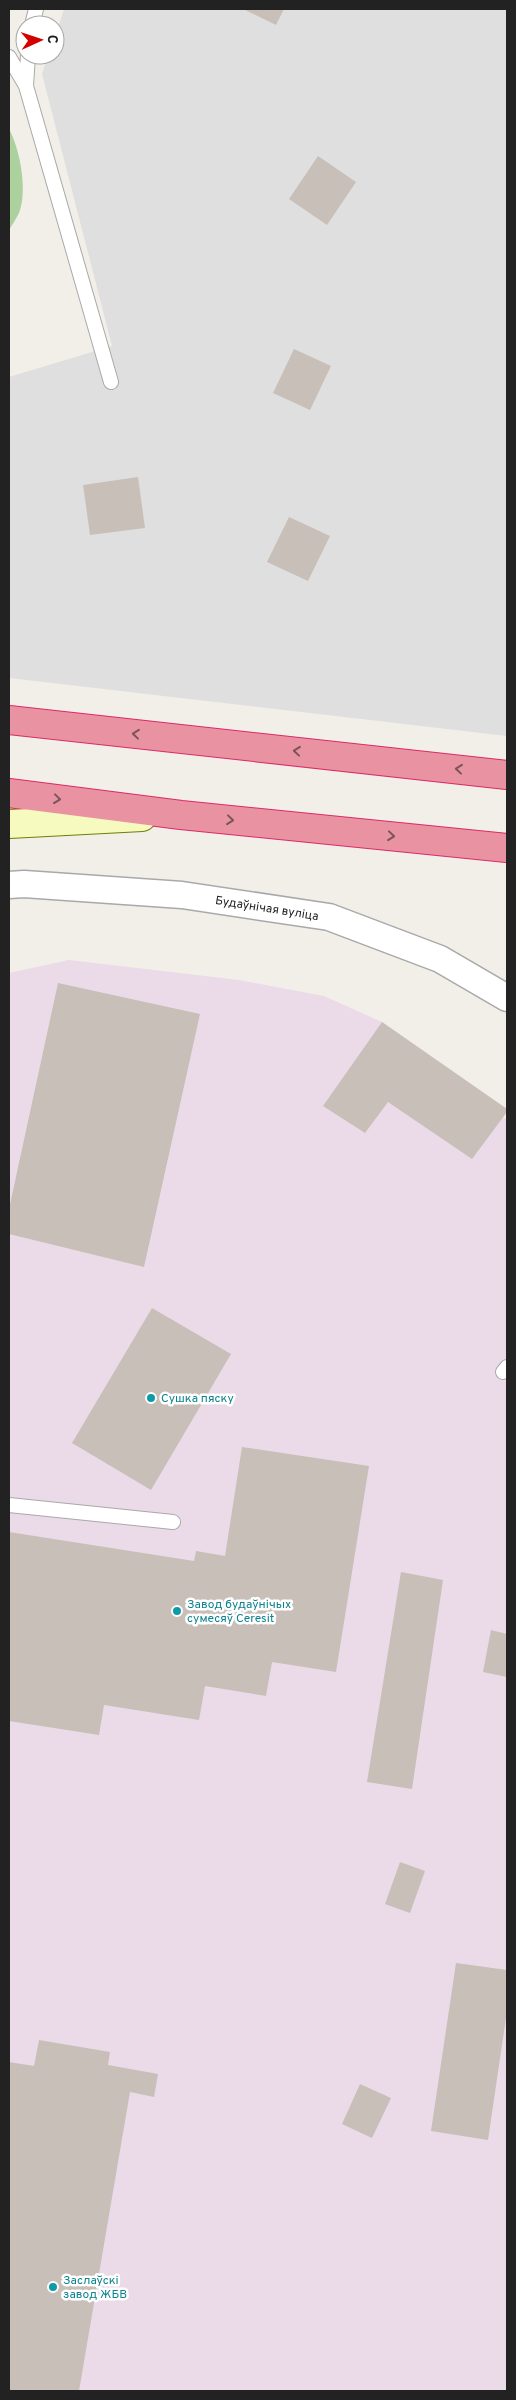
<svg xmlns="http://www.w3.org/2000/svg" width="516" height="2400" viewBox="0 0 516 2400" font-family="Overpass,sans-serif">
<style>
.residential{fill:#e0dfdf}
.industrial{fill:#ebdbe8}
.forest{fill:#add19e}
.building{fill:#c7bfb8}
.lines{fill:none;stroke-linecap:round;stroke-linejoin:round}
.lane-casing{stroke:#a9a9a9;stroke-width:16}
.street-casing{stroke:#a9a9a9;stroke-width:29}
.secondary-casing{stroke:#707d05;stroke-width:30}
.highway-casing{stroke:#dc2a67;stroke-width:30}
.lane{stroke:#fff;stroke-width:14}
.street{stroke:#fff;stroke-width:26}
.secondary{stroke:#f7fabf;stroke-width:28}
.highway{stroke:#e892a2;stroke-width:28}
.oneway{stroke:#7b545c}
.culture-dot{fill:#0f9aa8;stroke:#fff;stroke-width:2}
.labels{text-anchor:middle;stroke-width:5;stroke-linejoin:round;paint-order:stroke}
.street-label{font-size:12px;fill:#222;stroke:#fff}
.culture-label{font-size:12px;fill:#0d838f;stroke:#fff;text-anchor:start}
</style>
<rect width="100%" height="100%" fill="#f2efe9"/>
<path class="residential" d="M 64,9 L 507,9 L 507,736 L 9,678 L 9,377 L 112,346 L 42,74 L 48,55 L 55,55 L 55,36 Z"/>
<path class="industrial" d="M 69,960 L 239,980 L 324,996 L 382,1022 L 507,1109 L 503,1118 L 507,1119 L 507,2391 L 9,2391 L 9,973 Z"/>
<path class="forest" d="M 9,129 C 20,149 28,191 19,213 C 16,219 12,225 9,230 Z"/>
<path class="building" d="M 243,9 L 284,9 L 276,25 Z
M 318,156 L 356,182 L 327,225 L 289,199 Z
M 294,349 L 331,366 L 310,410 L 273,393 Z
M 138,477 L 145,528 L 90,535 L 83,485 Z
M 289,517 L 330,536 L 308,581 L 267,562 Z
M 58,983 L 200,1014 L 144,1267 L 9,1234 L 9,1209 Z
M 382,1022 L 507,1109 L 507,1112 L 472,1159 L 388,1102 L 365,1133 L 323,1106 Z
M 152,1308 L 231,1354 L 151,1490 L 72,1443 Z
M 242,1447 L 369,1466 L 336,1672 L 272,1662 L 266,1696 L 205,1686 L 199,1720 L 104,1705 L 99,1735 L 9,1721 L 9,1532 L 194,1561 L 196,1551 L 225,1556 Z
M 401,1572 L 443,1580 L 412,1789 L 367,1782 Z
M 491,1630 L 507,1634 L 507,1677 L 483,1672 Z
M 400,1862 L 425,1871 L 410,1913 L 385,1904 Z
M 456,1963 L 507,1970 L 507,2011 L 488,2140 L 431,2131 Z
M 39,2040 L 110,2052 L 108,2065 L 158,2074 L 154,2097 L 130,2092 L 79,2391 L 9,2391 L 9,2062 L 34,2066 Z
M 360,2084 L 391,2098 L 372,2138 L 342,2124 Z"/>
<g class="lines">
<g class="lane-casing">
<path id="lane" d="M 32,25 L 36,9
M 9,57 L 26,86 L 111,382
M 26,86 L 28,55
M 503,1372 L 507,1367
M 9,1505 L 173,1522"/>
</g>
<g class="street-casing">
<path id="street" d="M 9,885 L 24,884 L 182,895 L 329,917 L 440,959 L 507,998"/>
</g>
<g class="secondary-casing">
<path id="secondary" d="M 9,824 L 142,817"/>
</g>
<g class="highway-casing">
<path id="highway" d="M 9,720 L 507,775
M 9,793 L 181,815 L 507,848"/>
</g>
<use href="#lane" class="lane"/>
<use href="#street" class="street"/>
<use href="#secondary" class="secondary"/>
<use href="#highway" class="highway"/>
</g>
<defs><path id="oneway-chevron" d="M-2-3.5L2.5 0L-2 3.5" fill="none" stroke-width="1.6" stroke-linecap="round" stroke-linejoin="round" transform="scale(1.25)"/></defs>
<g class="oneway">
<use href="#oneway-chevron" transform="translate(136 734) rotate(-174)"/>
<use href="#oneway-chevron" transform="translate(297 751) rotate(-174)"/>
<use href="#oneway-chevron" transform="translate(459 769) rotate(-174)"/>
<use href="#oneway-chevron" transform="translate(57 799) rotate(7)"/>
<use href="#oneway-chevron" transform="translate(230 820) rotate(6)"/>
<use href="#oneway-chevron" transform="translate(391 836) rotate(6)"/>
</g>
<g class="culture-dot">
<circle cx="151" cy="1398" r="5"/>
<circle cx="177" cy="1611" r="5"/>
<circle cx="53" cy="2287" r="5"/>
</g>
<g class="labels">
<g class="street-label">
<text transform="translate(267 908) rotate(9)" y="4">Будаўнічая вуліца</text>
</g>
<g class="culture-label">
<text x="161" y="1402">Сушка пяску</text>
<text x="187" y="1608">Завод будаўнічых<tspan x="187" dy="14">сумесяў Ceresit</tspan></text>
<text x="63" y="2284">Заслаўскі<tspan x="63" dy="14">завод ЖБВ</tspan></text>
</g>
</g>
<rect width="516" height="2400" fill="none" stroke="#222222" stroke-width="20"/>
<g transform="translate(40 40) rotate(87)"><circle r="24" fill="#ffffff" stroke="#a7a7a7"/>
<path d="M0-4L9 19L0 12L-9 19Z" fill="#d40000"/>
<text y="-8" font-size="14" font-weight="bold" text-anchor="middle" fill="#222222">С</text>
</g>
</svg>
